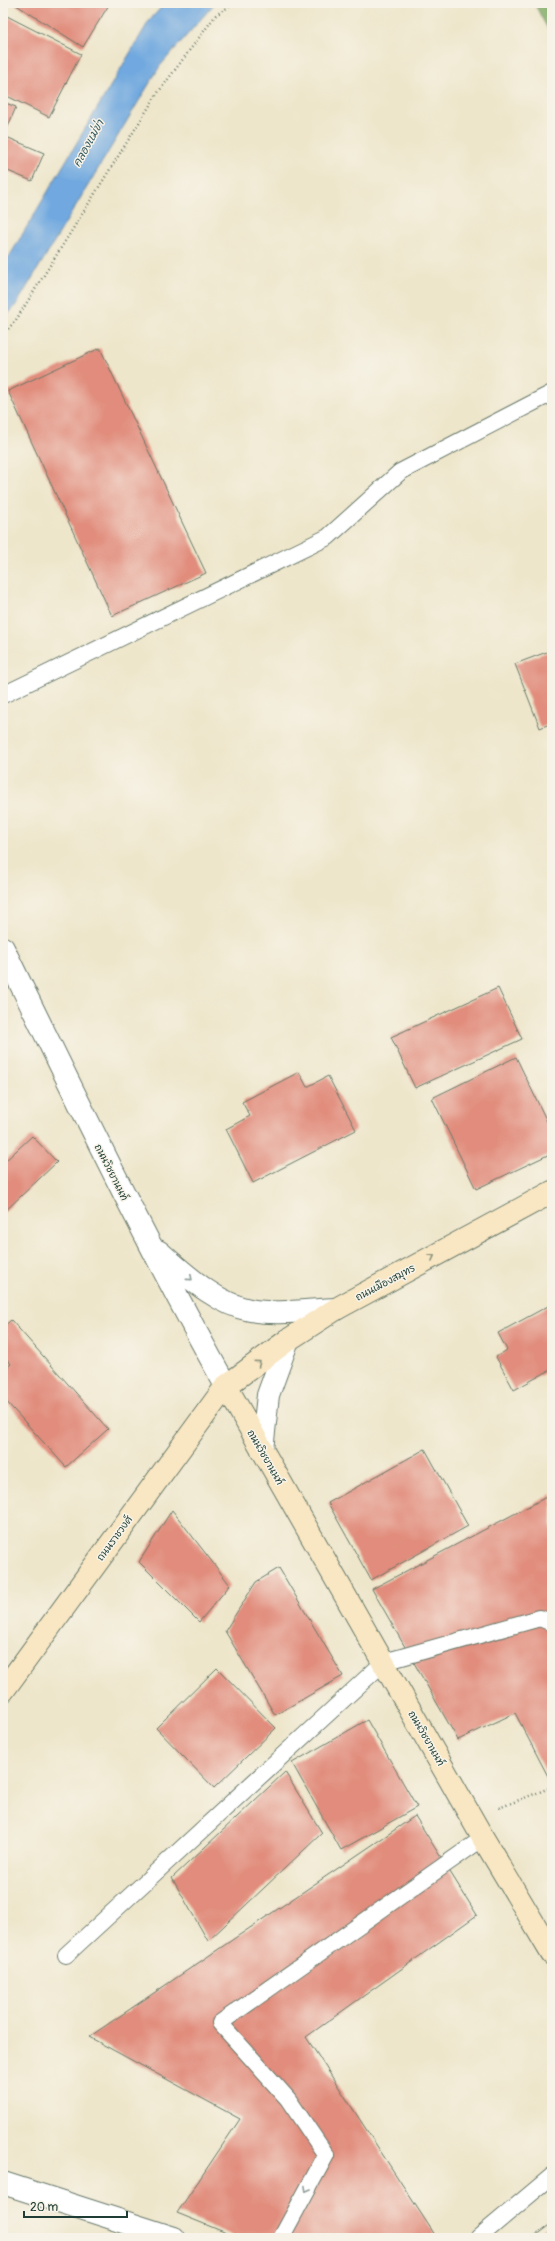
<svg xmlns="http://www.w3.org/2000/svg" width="555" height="2241" viewBox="0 0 555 2241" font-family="Pangolin,'Playpen Sans Thai',sans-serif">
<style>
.forest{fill:#80ac65;stroke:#50744c}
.water{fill:#70a8df;stroke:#48728a}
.building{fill:#e18c7c}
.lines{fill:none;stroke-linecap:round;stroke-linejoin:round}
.lane-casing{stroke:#677869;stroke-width:18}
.street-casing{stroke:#677869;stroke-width:24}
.secondary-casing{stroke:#677869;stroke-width:24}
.path{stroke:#677869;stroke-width:2.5;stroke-dasharray:1 3;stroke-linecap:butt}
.lane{stroke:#fff;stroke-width:16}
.street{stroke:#fff;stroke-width:22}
.secondary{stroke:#f9e7c3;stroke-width:22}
.oneway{stroke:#8c927c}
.oneway2{stroke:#8f9e9a}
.labels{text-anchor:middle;stroke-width:3;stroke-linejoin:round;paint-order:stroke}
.street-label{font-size:10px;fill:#1f3d34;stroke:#f7f3e8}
.water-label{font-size:11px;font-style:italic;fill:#33585f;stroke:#f7f3e8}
</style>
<rect width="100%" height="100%" fill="#f7f3e8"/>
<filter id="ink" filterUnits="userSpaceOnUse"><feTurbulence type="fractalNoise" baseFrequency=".025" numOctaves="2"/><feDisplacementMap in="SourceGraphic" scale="8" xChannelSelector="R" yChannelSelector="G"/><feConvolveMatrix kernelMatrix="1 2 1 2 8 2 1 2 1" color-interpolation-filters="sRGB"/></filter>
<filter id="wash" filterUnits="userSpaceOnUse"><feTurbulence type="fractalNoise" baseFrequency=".012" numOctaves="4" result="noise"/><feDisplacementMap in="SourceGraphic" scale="16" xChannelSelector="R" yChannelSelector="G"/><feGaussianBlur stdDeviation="0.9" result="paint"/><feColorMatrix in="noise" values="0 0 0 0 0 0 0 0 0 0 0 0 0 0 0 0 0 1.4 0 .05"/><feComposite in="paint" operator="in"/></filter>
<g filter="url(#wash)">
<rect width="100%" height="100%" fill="#eee6cb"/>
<path class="forest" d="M 534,3 L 552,3 L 552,37 Z"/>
<path class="water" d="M 165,3 L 215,3 L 160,66 L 16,305 L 3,320 L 3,267 L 149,21 Z"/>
<g id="blocks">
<path class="building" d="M 13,3 L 110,3 L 83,47 Z
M 3,14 L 81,54 L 49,117 L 3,94 Z
M 3,102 L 16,107 L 4,136 L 44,153 L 32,181 L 3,169 Z
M 100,348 L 206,573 L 112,616 L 8,391 Z
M 552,650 L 552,723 L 540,728 L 515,664 Z
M 498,988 L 522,1039 L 415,1088 L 391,1037 Z
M 516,1057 L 552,1132 L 552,1153 L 476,1189 L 432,1098 Z
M 299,1072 L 307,1087 L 328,1076 L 356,1130 L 253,1183 L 226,1129 L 250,1116 L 242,1102 Z
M 32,1136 L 57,1162 L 3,1213 L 3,1163 Z
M 550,1305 L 552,1309 L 552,1369 L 514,1390 L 496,1357 L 507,1350 L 498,1333 Z
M 11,1320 L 108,1429 L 66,1467 L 3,1398 L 3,1371 L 11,1364 L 3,1355 L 3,1327 Z
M 425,1449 L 468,1526 L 371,1580 L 328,1503 Z
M 552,1494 L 552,1784 L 515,1713 L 458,1740 L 372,1589 Z
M 172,1510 L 230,1585 L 199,1622 L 139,1562 Z
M 279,1568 L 343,1676 L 275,1715 L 225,1631 L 256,1582 Z
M 217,1668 L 276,1728 L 214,1788 L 156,1728 Z
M 367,1720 L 417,1807 L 341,1850 L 292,1763 Z
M 285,1772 L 322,1833 L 208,1941 L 172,1878 Z
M 415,1816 L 477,1915 L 306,2037 L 437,2238 L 239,2238 L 177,2213 L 240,2119 L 89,2037 Z
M 552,2223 L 552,2238 L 532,2238 Z"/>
</g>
</g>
<g filter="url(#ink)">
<use href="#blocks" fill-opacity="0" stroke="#677869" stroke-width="1"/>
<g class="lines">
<g class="lane-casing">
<path id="lane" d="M 3,695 L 328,537 L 400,472 L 552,393
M 66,1955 L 384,1662 L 540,1618 L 552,1623
M 281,2238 L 326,2155 L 288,2099 L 220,2023 L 483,1838
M 478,2238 L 552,2176"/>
</g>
<g class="street-casing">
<path id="street" d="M 3,948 C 75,1095 146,1243 226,1386
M 158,1251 C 184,1273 216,1304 250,1310 C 277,1315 308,1310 336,1309
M 262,1450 L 268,1395 L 288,1340
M 3,2183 L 174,2238"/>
</g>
<g class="secondary-casing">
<path id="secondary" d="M 226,1386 L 483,1838 L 552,1954
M 3,1691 L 226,1386 L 288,1340 L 336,1309 L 552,1192"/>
</g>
<path class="path" d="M 3,335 L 16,320 L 157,94 L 216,15 L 235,3
M 499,1808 L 552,1787"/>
<use href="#lane" class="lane"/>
<use href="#street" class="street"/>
<use href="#secondary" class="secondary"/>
</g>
<defs><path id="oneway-chevron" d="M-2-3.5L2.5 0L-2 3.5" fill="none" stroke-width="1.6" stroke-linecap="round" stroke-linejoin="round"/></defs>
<g class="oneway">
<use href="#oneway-chevron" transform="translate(432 1257) rotate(-28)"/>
<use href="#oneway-chevron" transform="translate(258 1363) rotate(-37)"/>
</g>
<g class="oneway2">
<use href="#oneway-chevron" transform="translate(190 1278) rotate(40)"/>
<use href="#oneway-chevron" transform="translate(307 2189) rotate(119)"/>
</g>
</g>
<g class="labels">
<g class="street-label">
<text transform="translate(112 1172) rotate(63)" y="4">ถนนวิชยานนท์</text>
<text transform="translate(385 1282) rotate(-28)" y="4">ถนนเมืองสมุทร</text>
<text transform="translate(266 1457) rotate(60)" y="4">ถนนวิชยานนท์</text>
<text transform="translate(114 1538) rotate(-54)" y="4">ถนนราชวงศ์</text>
<text transform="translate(427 1738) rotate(60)" y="4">ถนนวิชยานนท์</text>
</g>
<g class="water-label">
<text transform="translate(88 143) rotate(-61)" y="4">คลองแม่ข่า</text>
</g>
</g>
<rect width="555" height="2241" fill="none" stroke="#f7f3e8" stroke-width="16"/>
<path d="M24 2211v6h103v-6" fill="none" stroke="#1f3d34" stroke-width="2"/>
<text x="30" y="2211" font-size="12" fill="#1f3d34" stroke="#f7f3e8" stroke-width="3" paint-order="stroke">20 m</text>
</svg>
